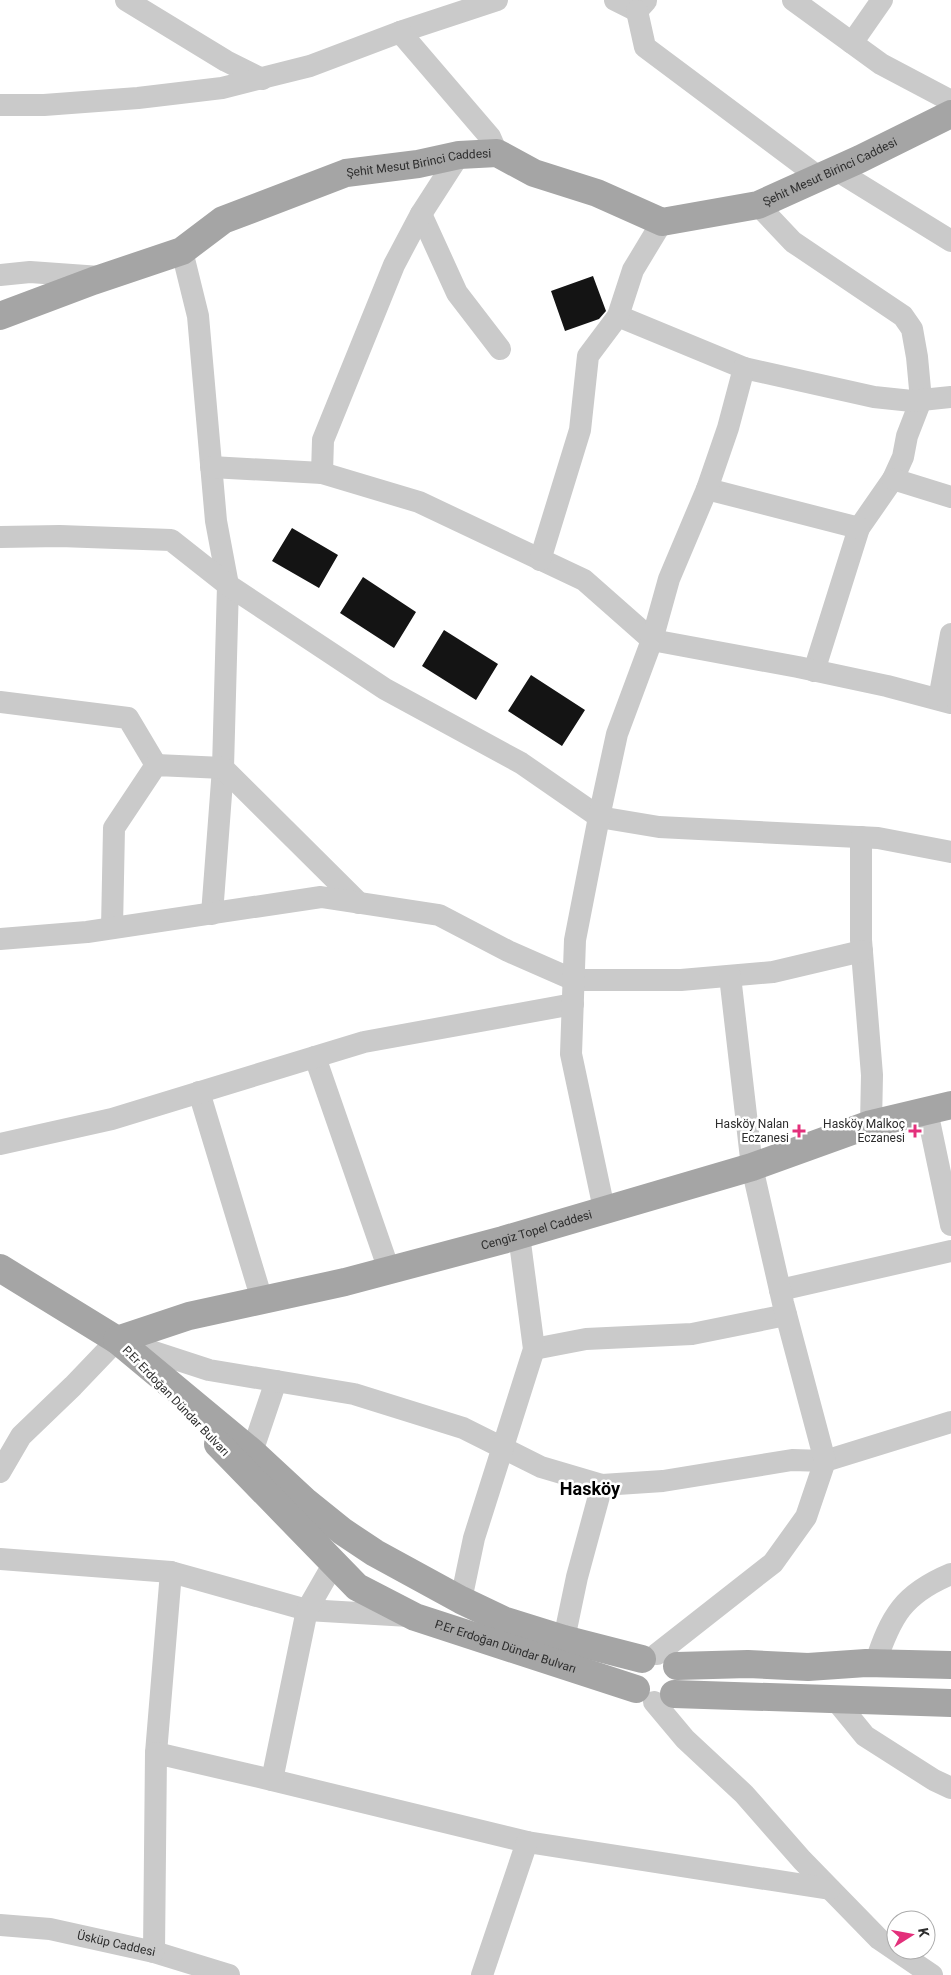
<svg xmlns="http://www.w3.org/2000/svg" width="951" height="1975" viewBox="0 0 951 1975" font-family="Roboto,sans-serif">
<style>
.building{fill:#141414}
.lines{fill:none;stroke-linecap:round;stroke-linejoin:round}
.minor{stroke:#cacaca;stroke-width:22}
.major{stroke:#a5a5a5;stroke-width:28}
.poi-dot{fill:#e3307b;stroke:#fff;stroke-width:2}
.labels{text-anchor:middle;stroke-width:5;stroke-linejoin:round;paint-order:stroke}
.street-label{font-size:12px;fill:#2d2d2d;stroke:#fff}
.poi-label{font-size:12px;fill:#2d2d2d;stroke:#fff;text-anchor:end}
.district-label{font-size:18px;font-weight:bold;fill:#000;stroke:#fff}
</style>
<rect width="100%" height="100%" fill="#fff"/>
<path class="building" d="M 593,276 L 606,311 L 599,319 L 565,331 L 551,291 Z
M 292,528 L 338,555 L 319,588 L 272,561 Z
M 363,577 L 416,612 L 394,648 L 340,613 Z
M 444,630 L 498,664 L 476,700 L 422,666 Z
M 531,675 L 585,710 L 562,746 L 508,711 Z"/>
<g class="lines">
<g class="minor">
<path d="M 126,0 L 226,61 L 262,79"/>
<path d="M 615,0 L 637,11 L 646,1"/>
<path d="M 793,0 L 881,64 L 951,101"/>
<path d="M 637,11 L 645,47 L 820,178"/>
<path d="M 400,32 L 497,0"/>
<path d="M 852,43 L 882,0"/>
<path d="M 0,105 L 44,105 L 138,98 L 222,88 L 310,66 L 400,32 L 490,137 L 497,153"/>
<path d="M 836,170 L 951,241"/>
<path d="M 758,205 L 793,242 L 903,316 L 912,329 L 917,357 L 921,400 L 907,436 L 903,457 L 893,479 L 859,528 L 814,671"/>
<path d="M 421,214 L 457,293 L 500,349"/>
<path d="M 182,251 L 198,316 L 216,521 L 228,585 L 223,768 L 212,914"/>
<path d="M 0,275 L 30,272 L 100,277"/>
<path d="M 618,316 L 744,368 L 874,397 L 912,401 L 951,397"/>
<path d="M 211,467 L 322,473 L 419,502 L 584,580 L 652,640 L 798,667 L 887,686 L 951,703"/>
<path d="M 322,473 L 323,440 L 394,265 L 421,214 L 459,155"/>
<path d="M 893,479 L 951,497"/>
<path d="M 707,489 L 859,528"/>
<path d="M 0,537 L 60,536 L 171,540 L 228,585 L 385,689 L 521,763 L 599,817 L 659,827 L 878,838 L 951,852"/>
<path d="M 540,560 L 580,430 L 588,356 L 618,316 L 633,270 L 662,222"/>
<path d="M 939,699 L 951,634"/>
<path d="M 0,702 L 128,718 L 156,765"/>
<path d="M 861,837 L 861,940 L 872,1075 L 871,1124"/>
<path d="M 112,928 L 114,828 L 156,765 L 223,768 L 359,903"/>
<path d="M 0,939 L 87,932 L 321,897 L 439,915 L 508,951 L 574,980 L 681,980 L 773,972 L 862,951"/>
<path d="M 315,1057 L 389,1270"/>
<path d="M 199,1092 L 262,1300"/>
<path d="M 927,1111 L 951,1225"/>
<path d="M 0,1144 L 112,1119 L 364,1042 L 573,1004"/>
<path d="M 604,1209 L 571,1054 L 575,940 L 599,817 L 617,734 L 652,640 L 669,579 L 707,489 L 728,428 L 744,368"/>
<path d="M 780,1290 L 951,1251"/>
<path d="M 534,1349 L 586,1339 L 692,1334 L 786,1315"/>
<path d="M 252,1452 L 276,1381"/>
<path d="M 0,1472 L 21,1436 L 73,1386 L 117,1340 L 209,1370 L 354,1394 L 463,1428 L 541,1467 L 602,1485 L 663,1481 L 792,1460 L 825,1461 L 951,1422"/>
<path d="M 0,1559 L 171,1572 L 307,1610 L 409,1616"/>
<path d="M 461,1600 L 474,1538 L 534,1349 L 519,1235"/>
<path d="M 564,1639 L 577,1577 L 602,1485"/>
<path d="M 657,1654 L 773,1563 L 806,1517 L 825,1461 L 783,1303 L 752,1167 L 730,976"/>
<path d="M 875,1664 C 891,1616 903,1594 951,1574"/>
<path d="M 834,1698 L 865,1736 L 934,1780 L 951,1788"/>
<path d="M 654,1702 L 685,1739 L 744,1794 L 802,1860 L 879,1939 L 932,1975"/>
<path d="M 156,1753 L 171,1572"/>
<path d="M 272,1780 L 527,1842 L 830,1889"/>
<path id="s1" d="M 0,1925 L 50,1929 L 154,1952 L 229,1975"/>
<path d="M 154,1952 L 156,1753 L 272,1780 L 307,1610 L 334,1563"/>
<path d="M 482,1975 L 527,1842"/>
</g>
<g class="major">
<path id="s2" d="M 0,316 L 93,281 L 182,251 L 223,220 L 346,173 L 418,164 L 459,155 L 497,153 L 534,173 L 597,193 L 662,222 L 758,205 L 860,159 L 951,114"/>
<path d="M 0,1268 L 117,1340 L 252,1452 L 306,1502 L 342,1531 L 375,1553 L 461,1600 L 503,1620 L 564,1639 L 642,1659"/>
<path id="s3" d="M 117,1340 L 189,1316 L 345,1282 L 503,1240 L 752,1167 L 871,1124 L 951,1105"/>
<path id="s4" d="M 218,1444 L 357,1587 L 415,1617 L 636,1689"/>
<path d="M 677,1666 L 748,1664 L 808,1667 L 866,1663 L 951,1665"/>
<path d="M 674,1694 L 951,1703"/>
</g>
</g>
<g class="poi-dot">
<path d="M796.5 1123.5h5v5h5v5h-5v5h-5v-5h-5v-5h5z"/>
<path d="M912.5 1123.5h5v5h5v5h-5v5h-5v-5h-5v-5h5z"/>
</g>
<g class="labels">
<g class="street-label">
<text dy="4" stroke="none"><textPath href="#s2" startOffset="450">Şehit Mesut Birinci Caddesi</textPath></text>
<text dy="4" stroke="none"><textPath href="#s2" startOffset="885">Şehit Mesut Birinci Caddesi</textPath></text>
<text dy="4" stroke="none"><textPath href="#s3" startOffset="434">Cengiz Topel Caddesi</textPath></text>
<text transform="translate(176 1401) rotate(46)" y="4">P.Er Erdoğan Dündar Bulvarı</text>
<text dy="4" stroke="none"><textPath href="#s4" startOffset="360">P.Er Erdoğan Dündar Bulvarı</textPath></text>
<text dy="4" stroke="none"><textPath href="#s1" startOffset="118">Üsküp Caddesi</textPath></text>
</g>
<g class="poi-label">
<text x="789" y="1128">Hasköy Nalan<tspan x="789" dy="14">Eczanesi</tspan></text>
<text x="905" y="1128">Hasköy Malkoç<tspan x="905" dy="14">Eczanesi</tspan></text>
</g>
<g class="district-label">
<text x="590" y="1495">Hasköy</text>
</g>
</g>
<g transform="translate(911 1935) rotate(79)"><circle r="24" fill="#ffffff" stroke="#ababab"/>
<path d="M0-4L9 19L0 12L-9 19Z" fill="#e3307b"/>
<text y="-8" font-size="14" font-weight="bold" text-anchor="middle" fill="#2d2d2d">K</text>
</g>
</svg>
